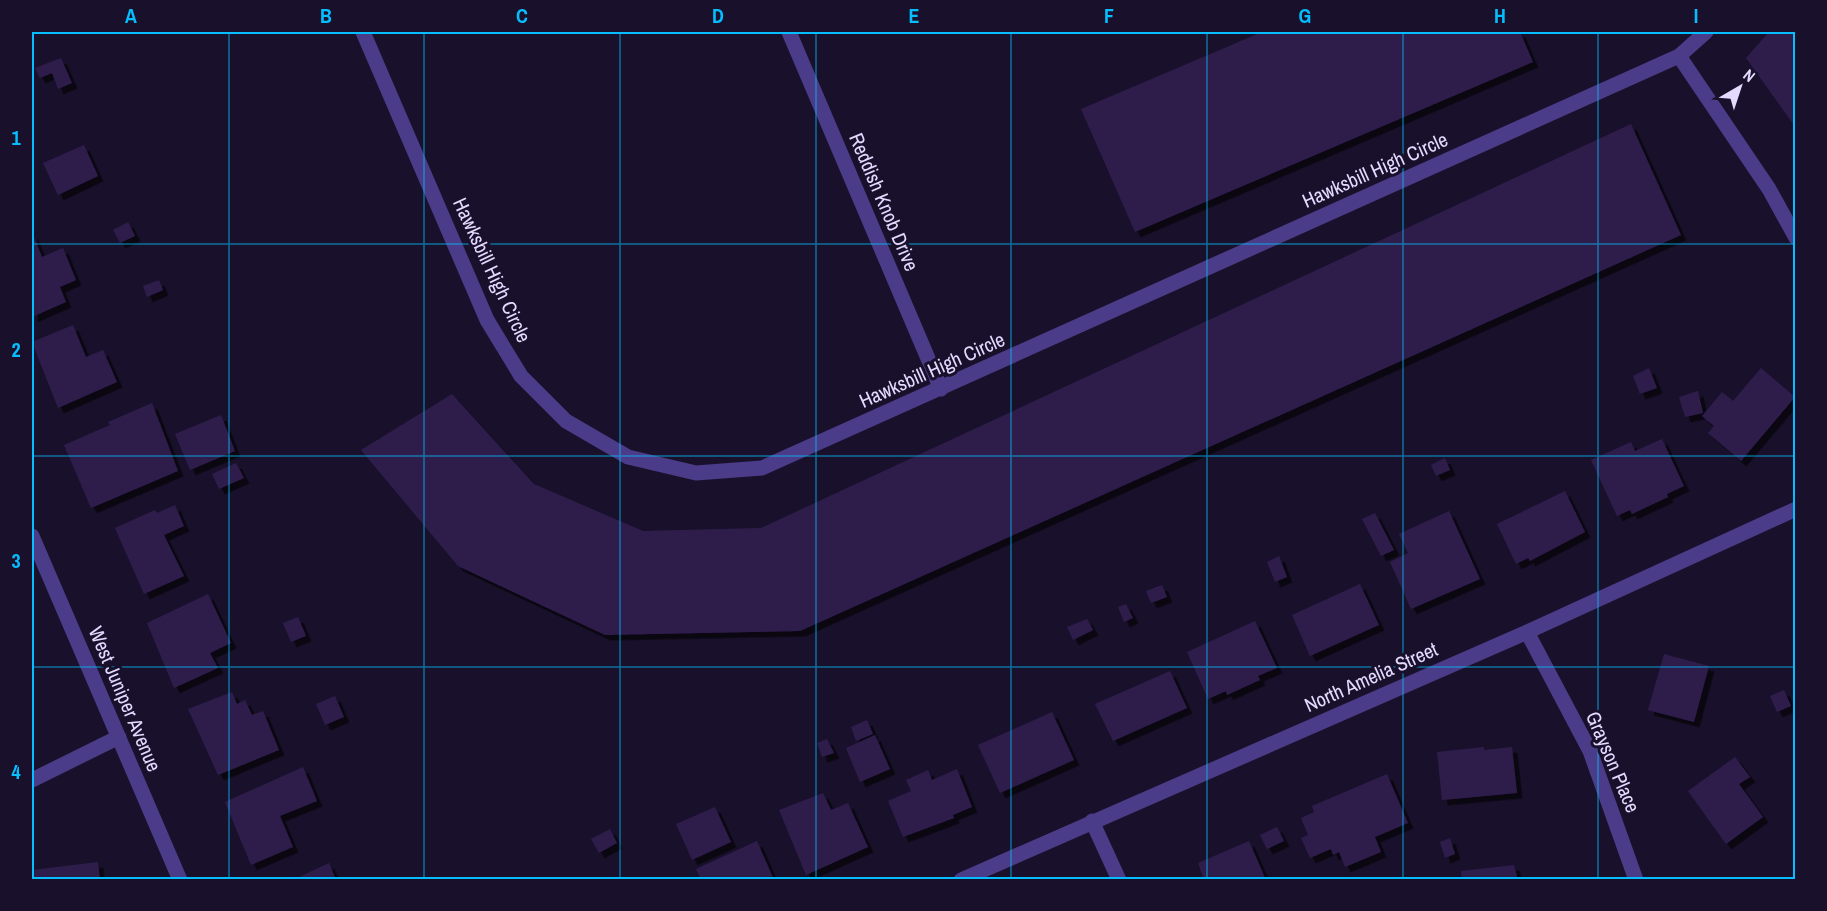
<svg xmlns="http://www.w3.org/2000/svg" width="1827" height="911" viewBox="0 0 1827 911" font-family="'Archivo Narrow',sans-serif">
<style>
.building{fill:#2e1d4c;filter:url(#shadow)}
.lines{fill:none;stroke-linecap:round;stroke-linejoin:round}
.minor{stroke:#4b3c89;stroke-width:15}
.grid{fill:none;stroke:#06beff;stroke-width:1.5;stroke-opacity:0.55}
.labels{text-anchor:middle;stroke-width:6;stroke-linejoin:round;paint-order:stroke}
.street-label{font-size:20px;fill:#e4daff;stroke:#19112b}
.neatline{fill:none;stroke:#06beff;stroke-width:2}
.grid-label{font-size:20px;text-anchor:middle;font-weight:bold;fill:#06beff}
</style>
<defs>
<filter id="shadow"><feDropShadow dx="5.5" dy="5.5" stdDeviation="0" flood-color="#0009"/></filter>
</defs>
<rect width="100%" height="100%" fill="#19112b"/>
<path class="building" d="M 1262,32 L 1520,32 L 1533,62 L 1135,232 L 1081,109 Z
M 1769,32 L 1796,32 L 1796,128 L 1746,58 Z
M 61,58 L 72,83 L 58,89 L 52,73 L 40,78 L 35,68 Z
M 1631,124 L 1681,235 L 800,631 L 605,635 L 458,566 L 361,450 L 452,394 L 534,484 L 643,531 L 761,528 Z
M 84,145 L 98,176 L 58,195 L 43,163 Z
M 128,222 L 135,236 L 120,243 L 113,230 Z
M 32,232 L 42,257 L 63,248 L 76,280 L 60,287 L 66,302 L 32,317 Z
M 159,280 L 163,290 L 147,297 L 143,286 Z
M 73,325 L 86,357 L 103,350 L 117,382 L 58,408 L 32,342 Z
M 1649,368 L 1657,388 L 1640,394 L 1633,376 Z
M 1761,368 L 1795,397 L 1741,461 L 1708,433 L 1714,426 L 1702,416 L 1722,392 L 1733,401 Z
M 1698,391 L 1703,413 L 1685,417 L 1679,397 Z
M 152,403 L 178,471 L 91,508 L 64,445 L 110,425 L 108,422 Z
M 221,415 L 235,451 L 190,470 L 175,434 Z
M 1662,439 L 1684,486 L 1667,494 L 1668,497 L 1632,514 L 1630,510 L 1617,516 L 1591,460 L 1631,442 L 1635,451 Z
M 1445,458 L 1450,470 L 1436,476 L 1431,465 Z
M 236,463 L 244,478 L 219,489 L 212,474 Z
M 1565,491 L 1585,532 L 1530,561 L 1528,558 L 1516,564 L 1497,524 Z
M 175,505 L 184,526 L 164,535 L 184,576 L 144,594 L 115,528 L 155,510 L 157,513 Z
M 1449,511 L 1480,579 L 1411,609 L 1390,562 L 1408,553 L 1399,534 Z
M 1375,513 L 1394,550 L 1381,556 L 1362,519 Z
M 1279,556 L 1287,577 L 1275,582 L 1267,562 Z
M 1360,584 L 1379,625 L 1310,656 L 1292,615 Z
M 1162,585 L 1167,597 L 1151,603 L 1146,591 Z
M 208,594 L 231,643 L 210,653 L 218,668 L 174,688 L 147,623 Z
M 1126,604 L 1133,618 L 1124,622 L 1118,607 Z
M 298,617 L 306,636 L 291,642 L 283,623 Z
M 1087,619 L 1093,630 L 1073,640 L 1067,627 Z
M 1255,621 L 1277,668 L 1258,676 L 1260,680 L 1227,695 L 1226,691 L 1208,699 L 1187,652 Z
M 1664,654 L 1709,666 L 1694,722 L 1648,710 Z
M 1170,671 L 1187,708 L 1113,741 L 1095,704 Z
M 1784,690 L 1791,706 L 1777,712 L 1770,696 Z
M 232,692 L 237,704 L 245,700 L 252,715 L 263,711 L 279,750 L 218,775 L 188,709 Z
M 335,696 L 344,717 L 325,725 L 316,704 Z
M 1052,712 L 1074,760 L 1000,793 L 978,745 Z
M 867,720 L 873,734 L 856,741 L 851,727 Z
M 875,735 L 890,769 L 860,782 L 846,748 Z
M 827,739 L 834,753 L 822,757 L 817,743 Z
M 1484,747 L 1484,750 L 1512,747 L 1517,793 L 1442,800 L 1437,752 Z
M 1735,757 L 1750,777 L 1739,784 L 1763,817 L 1726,844 L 1688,791 Z
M 303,767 L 317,801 L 280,816 L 293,847 L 251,865 L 225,802 Z
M 957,769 L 972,807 L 953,815 L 954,818 L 903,837 L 888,801 L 911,791 L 906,780 L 928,770 L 932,780 Z
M 1387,774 L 1408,823 L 1375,837 L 1381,852 L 1345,867 L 1339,852 L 1333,855 L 1331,849 L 1310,858 L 1301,838 L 1308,835 L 1301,818 L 1314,812 L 1312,806 Z
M 823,793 L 831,810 L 848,803 L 868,847 L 806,875 L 779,810 Z
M 715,807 L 731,842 L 692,860 L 676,824 Z
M 1277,827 L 1284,841 L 1267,849 L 1260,835 Z
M 610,829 L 617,843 L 599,853 L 591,839 Z
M 1450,838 L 1455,854 L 1445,858 L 1440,842 Z
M 757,841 L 774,880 L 701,880 L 696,869 Z
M 1249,841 L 1266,880 L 1204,880 L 1198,863 Z
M 98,862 L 100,880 L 32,880 L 32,870 Z
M 329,863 L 336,880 L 293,880 Z
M 1514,865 L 1518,880 L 1462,880 L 1461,871 Z"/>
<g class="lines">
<path class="minor" d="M 363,32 L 487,320 L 521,376 L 566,421 L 628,457 L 696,473 L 762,468 L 1679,56 L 1706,32
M 789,32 L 941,389
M 1679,56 L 1769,189 L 1796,238
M 32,536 L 180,880
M 1527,632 L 1590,751 L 1636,880
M 32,780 L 119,737
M 1092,821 L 1119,880
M 961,880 L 1527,632 L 1796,509"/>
</g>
<path class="grid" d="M 229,32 L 229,880M 424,32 L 424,880M 620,32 L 620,880M 816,32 L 816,880M 1011,32 L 1011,880M 1207,32 L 1207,880M 1403,32 L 1403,880M 1598,32 L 1598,880M 32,244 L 1796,244M 32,456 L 1796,456M 32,667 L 1796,667"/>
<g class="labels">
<g class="street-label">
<text transform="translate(1375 170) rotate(-24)" y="7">Hawksbill High Circle</text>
<text transform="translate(884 202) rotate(67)" y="7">Reddish Knob Drive</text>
<text transform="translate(492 270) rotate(65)" y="7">Hawksbill High Circle</text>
<text transform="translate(932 370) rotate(-24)" y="7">Hawksbill High Circle</text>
<text transform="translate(1371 677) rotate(-24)" y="7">North Amelia Street</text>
<text transform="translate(125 699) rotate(67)" y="7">West Juniper Avenue</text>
<text transform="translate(1613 762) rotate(67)" y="7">Grayson Place</text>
</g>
</g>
<rect width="1827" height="911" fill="none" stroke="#19112b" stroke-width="66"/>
<g transform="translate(1740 87) rotate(39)" stroke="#19112b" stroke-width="4.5" paint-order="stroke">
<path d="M0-4.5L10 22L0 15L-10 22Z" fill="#e4daff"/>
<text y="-9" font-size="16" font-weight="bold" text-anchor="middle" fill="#e4daff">N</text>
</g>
<rect x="33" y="33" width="1761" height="845" class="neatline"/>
<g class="grid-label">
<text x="131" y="23">A</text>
<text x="326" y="23">B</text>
<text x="522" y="23">C</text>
<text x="718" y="23">D</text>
<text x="914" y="23">E</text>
<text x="1109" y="23">F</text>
<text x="1305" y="23">G</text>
<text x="1500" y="23">H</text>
<text x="1696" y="23">I</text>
<text x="16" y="145">1</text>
<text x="16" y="357">2</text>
<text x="16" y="568">3</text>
<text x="16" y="779">4</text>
</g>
</svg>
